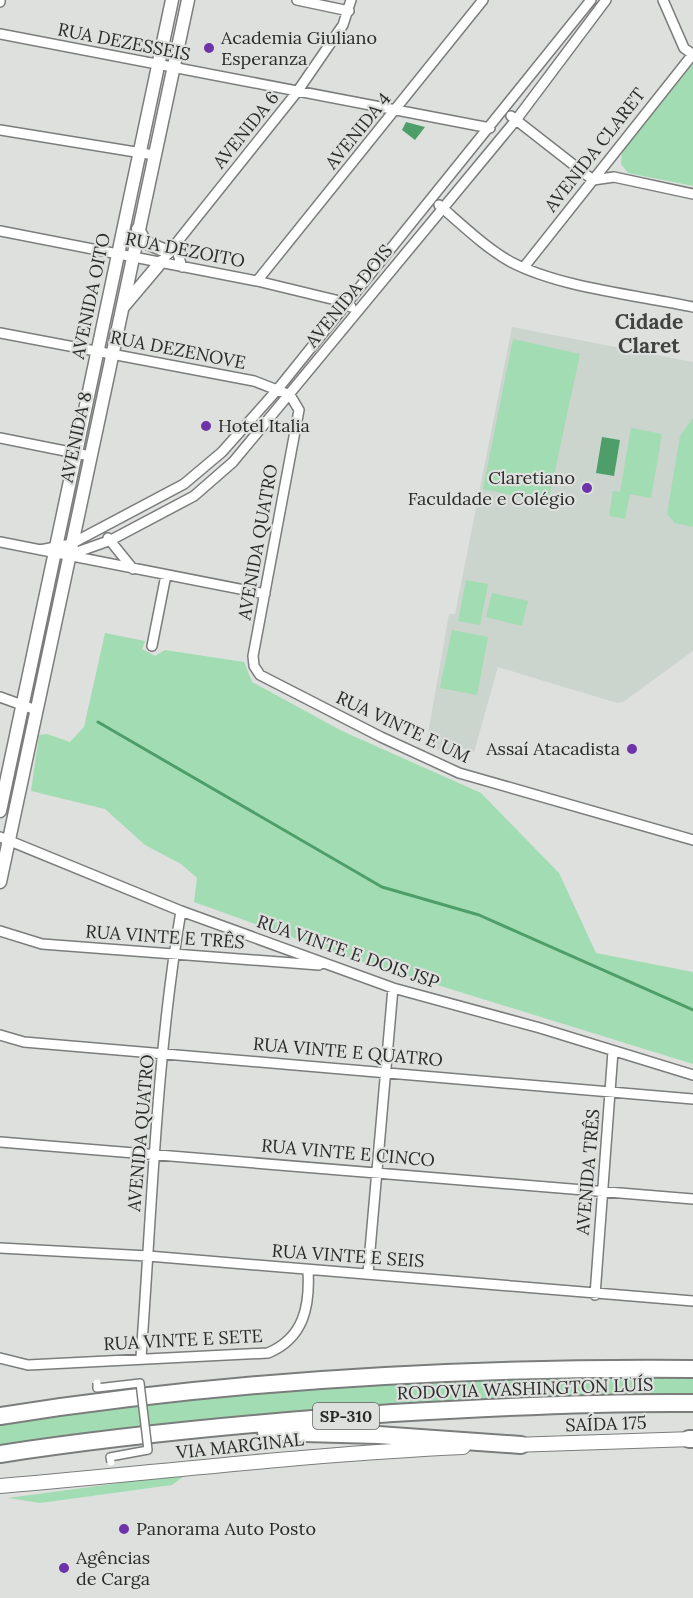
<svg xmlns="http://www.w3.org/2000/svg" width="693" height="1598" viewBox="0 0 693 1598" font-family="Lora,serif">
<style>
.built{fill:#cbd4cd}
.green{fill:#a1dcb2}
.water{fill:#4e9e69}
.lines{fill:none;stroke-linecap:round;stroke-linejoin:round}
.stream{stroke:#4e9e69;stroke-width:3}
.minor-casing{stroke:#7a7d7b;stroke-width:12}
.tertiary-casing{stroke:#7a7d7b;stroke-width:15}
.secondary-casing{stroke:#7a7d7b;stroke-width:16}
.motorway-casing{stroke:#7a7d7b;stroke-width:20}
.minor{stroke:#fff;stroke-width:9}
.tertiary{stroke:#fff;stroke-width:12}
.secondary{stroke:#fff;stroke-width:14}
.motorway{stroke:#fff;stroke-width:16}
.pedestrian-bridge-casing{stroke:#7a7d7b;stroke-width:10;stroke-linecap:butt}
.pedestrian-bridge{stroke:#fff;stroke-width:7}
.poi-dot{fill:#6e33a9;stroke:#dee0de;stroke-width:2}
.labels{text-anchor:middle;stroke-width:4.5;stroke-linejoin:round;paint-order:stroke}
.shield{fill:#dee0de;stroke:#5f615f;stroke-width:1.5}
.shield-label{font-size:16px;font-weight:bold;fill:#292a29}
.poi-label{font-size:18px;fill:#292a29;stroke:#dee0de;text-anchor:start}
.street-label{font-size:18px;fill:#292a29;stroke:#dee0de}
.quarter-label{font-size:21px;font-weight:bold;fill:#404341;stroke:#dee0de}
</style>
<rect width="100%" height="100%" fill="#dee0de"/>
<path class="built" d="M 512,327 L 693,362 L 693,651 L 623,702 L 617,703 L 498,667 L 474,752 L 458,747 L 453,752 L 447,753 L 426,745 L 449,614 L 455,614 Z"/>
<path class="green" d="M 693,64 L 693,186 L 628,173 L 621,164 L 622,152 Z
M 513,339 L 580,354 L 548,503 L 483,489 Z
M 693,418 L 693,527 L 675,523 L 667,514 L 680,436 Z
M 631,428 L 662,434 L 651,498 L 630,494 L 625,519 L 609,516 L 613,491 L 620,492 Z
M 466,580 L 488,584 L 480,625 L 458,621 Z
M 492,593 L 528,601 L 522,626 L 486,617 Z
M 452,630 L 488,637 L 477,695 L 440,688 Z
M 105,633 L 145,641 L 142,649 L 155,656 L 165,650 L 244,662 L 252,682 L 342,731 L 481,793 L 559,873 L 596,953 L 693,972 L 693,1064 L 347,957 L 194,902 L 197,878 L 181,864 L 145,845 L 105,809 L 31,791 L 39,735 L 47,734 L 70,742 L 84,727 Z
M 693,1375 L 693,1397 L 0,1450 L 0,1422 L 176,1400 L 439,1378 Z
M 187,1474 L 172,1485 L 40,1503 L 8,1498 Z"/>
<path class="water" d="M 406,122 L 425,127 L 415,140 L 402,130 Z
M 602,437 L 620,440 L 614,476 L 596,473 Z"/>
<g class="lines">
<path class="stream" d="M 98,722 L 382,887 L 479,915 L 693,1010"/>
<g class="minor-casing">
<path id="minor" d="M 297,0 L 349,11
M 663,0 L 684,48 L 692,54
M 0,2 L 0,0
M 0,34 L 490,128
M 511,116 L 593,180 L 614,177 L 693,194
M 0,130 L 154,155
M 439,205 C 460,223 487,249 511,262 C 561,288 637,295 693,307
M 0,231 L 257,281 L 348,303 L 351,307
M 175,244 L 182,267
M 166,256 L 297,92 L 343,25 L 351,0
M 524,267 L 693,54
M 257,281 L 483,0
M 0,333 L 254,381 L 290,395 L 299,410 L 253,656 L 254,666 L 260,675 L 381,737 L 459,773 L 693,840
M 0,438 L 90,456
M 108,538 L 133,569
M 0,542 L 265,594
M 40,550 L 71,544 L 184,484 L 222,452 L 277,390 L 591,0
M 69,555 L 111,540 L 194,496 L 233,462 L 516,120 L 606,0
M 152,646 L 166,575
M 0,697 L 36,710
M 0,837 L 181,911 L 393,988 L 540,1028 L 693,1075
M 0,931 L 42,944 L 319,965
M 0,1035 L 24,1042 L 693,1099
M 0,1142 L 693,1199
M 0,1248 L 148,1256 L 693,1301
M 368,1273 L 393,988
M 595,1295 L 613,1051
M 141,1357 C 152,1209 156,1058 181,911
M 0,1358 L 28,1365 L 268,1353 C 304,1338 310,1306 308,1271"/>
</g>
<g class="tertiary-casing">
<path id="tertiary" d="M 138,229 L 145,242 L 168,252
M 123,307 L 161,262
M 0,811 L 172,0
M 0,882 L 188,0"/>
</g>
<g class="secondary-casing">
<path id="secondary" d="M 512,1445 L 693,1439
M 0,1486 C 154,1473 308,1454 463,1447"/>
</g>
<g class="motorway-casing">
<path id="motorway" d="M 0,1416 C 229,1380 461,1367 693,1369
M 266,1432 L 378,1435 L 521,1445
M 689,1439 L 693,1439
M 0,1454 C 130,1434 262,1422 393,1413 C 493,1407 593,1402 693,1403"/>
</g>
<use href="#minor" class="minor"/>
<use href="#tertiary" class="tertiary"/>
<use href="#secondary" class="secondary"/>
<use href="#motorway" class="motorway"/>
<g class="pedestrian-bridge-casing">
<path id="pedestrian-bridge" d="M 97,1383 L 97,1388 L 140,1383 L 148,1450 L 110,1457 L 111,1462"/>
</g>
<use href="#pedestrian-bridge" class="pedestrian-bridge"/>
</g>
<g class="poi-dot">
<circle cx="209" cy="48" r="6"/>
<circle cx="206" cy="426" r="6"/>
<circle cx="587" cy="488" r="6"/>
<circle cx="632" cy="749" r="6"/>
<circle cx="124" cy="1529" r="6"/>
<circle cx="64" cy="1568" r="6"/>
</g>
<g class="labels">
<rect class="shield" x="313" y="1403" width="66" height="26" rx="4.5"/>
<g class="shield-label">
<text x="346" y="1422">SP-310</text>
</g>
<g class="poi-label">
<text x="221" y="44">Academia Giuliano<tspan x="221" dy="21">Esperanza</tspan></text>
<text x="218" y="432">Hotel Italia</text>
<text x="575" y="484" text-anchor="end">Claretiano<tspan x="575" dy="21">Faculdade e Colégio</tspan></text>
<text x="620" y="755" text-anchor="end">Assaí Atacadista</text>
<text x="136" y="1535">Panorama Auto Posto</text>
<text x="76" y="1564">Agências<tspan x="76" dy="21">de Carga</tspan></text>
</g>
<g class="street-label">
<text transform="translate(124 42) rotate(11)" y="6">RUA DEZESSEIS</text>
<text transform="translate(246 130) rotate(-51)" y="6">AVENIDA 6</text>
<text transform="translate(358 131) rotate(-51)" y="6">AVENIDA 4</text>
<text transform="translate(595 150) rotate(-52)" y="6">AVENIDA CLARET</text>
<text transform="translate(185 250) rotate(11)" y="6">RUA DEZOITO</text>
<text transform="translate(91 296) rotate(-78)" y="6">AVENIDA OITO</text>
<text transform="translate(349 296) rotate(-51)" y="6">AVENIDA DOIS</text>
<text transform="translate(178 350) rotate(11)" y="6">RUA DEZENOVE</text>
<text transform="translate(76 437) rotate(-78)" y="6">AVENIDA 8</text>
<text transform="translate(258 542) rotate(-80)" y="6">AVENIDA QUATRO</text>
<text transform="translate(403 727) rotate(25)" y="6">RUA VINTE E UM</text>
<text transform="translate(165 937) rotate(4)" y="6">RUA VINTE E TRÊS</text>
<text transform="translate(348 952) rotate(19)" y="6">RUA VINTE E DOIS JSP</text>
<text transform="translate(348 1052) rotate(5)" y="6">RUA VINTE E QUATRO</text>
<text transform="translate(141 1133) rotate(-85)" y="6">AVENIDA QUATRO</text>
<text transform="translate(348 1153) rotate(5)" y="6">RUA VINTE E CINCO</text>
<text transform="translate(588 1172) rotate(-85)" y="6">AVENIDA TRÊS</text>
<text transform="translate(348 1256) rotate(4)" y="6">RUA VINTE E SEIS</text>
<text transform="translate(183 1340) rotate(-3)" y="6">RUA VINTE E SETE</text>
<text transform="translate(525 1389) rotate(-2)" y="6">RODOVIA WASHINGTON LUÍS</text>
<text transform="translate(606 1424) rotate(-2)" y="6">SAÍDA 175</text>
<text transform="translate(240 1446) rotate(-6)" y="6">VIA MARGINAL</text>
</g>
<g class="quarter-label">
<text x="649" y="329">Cidade<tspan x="649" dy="24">Claret</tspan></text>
</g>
</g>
</svg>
